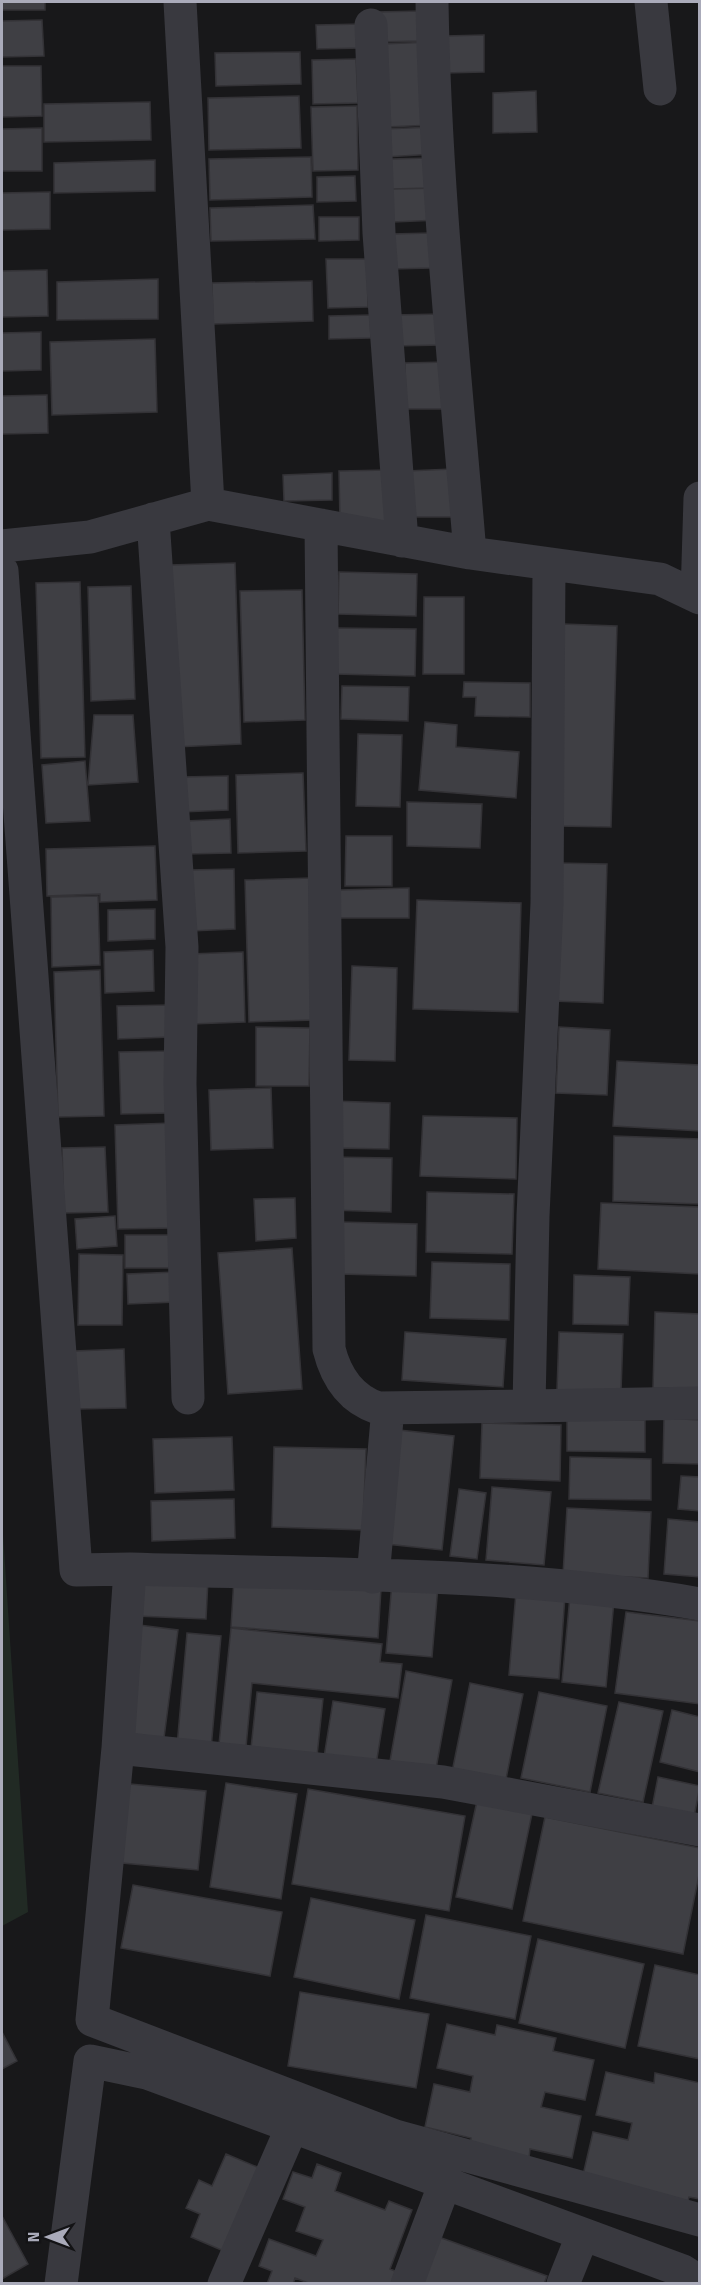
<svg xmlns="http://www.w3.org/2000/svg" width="701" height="2285" viewBox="0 0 701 2285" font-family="'Fira Sans',sans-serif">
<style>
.green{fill:#212a24}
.building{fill:#3f3f44;stroke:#333236;stroke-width:1.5}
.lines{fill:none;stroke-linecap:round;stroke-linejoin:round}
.minor{stroke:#39393f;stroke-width:33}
</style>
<rect width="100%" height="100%" fill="#18181a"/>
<path class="green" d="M 2,1519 L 28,1912 L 2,1926 Z"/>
<path class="building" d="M 2,2 L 45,2 L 45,10 L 2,10 Z
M 420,11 L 420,41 L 376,42 L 375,12 Z
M 42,20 L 44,56 L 2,57 L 2,21 Z
M 362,24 L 362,48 L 317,49 L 316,25 Z
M 484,35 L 484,72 L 445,73 L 445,36 Z
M 431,42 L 433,125 L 386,127 L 382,44 Z
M 300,52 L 301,84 L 216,86 L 215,53 Z
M 356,59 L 358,103 L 313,104 L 312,60 Z
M 2,66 L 41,66 L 42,116 L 2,117 Z
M 536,91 L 537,132 L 493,133 L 493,93 Z
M 299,96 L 301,148 L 209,150 L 208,98 Z
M 150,102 L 151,140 L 44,142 L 44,104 Z
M 357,106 L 358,170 L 313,171 L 311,107 Z
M 434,127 L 435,154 L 385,157 L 383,129 Z
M 42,128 L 42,171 L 2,171 L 2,129 Z
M 311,157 L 312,197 L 210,200 L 209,159 Z
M 429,158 L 429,188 L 392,189 L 391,159 Z
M 155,160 L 155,191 L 54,193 L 54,163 Z
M 355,176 L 356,201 L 317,202 L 317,177 Z
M 440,188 L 440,220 L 393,222 L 392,189 Z
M 50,192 L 50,229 L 2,230 L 2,193 Z
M 313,205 L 315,239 L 211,241 L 210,208 Z
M 319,217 L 359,217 L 359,240 L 319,241 Z
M 431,233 L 432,268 L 392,269 L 391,234 Z
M 326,259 L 367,259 L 368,307 L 328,308 Z
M 47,270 L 48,316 L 2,317 L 2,271 Z
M 158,279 L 158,319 L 57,320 L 57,282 Z
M 312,281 L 313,321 L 213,324 L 212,283 Z
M 442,314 L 442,345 L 394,346 L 393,315 Z
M 370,315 L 371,338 L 329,339 L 329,316 Z
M 41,332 L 41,370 L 2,371 L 2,333 Z
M 155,339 L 157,412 L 52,415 L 50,342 Z
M 446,362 L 447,409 L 406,409 L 405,363 Z
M 47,395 L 48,433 L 2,434 L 2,396 Z
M 452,469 L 453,517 L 409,517 L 407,471 Z
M 388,470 L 389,522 L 340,523 L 339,471 Z
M 332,473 L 332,500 L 284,501 L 283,475 Z
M 235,563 L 241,744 L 175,747 L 170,565 Z
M 339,572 L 417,574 L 416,616 L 338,614 Z
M 80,582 L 85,757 L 41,758 L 36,583 Z
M 131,586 L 135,699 L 91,701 L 88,587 Z
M 302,590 L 305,720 L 244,722 L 240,591 Z
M 424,597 L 464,597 L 464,674 L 423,674 Z
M 563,624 L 617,626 L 611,827 L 557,826 Z
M 336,628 L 416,629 L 415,676 L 335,674 Z
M 464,682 L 530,683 L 530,717 L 475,716 L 476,697 L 463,697 Z
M 342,686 L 409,687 L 408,721 L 341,719 Z
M 94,715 L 133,715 L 138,782 L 88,785 Z
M 425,722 L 457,725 L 456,747 L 519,752 L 516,798 L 419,790 Z
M 358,734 L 402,735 L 400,807 L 356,806 Z
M 85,761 L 90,821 L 46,823 L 42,765 Z
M 303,773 L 306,851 L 238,853 L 236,775 Z
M 228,776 L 228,810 L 181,812 L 181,777 Z
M 407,802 L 482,804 L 480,848 L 407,846 Z
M 230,819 L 231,853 L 187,854 L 186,821 Z
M 346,836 L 392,836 L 392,886 L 345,886 Z
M 155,846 L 157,900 L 100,902 L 100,894 L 47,896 L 46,849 Z
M 557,863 L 607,864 L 603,1003 L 553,1001 Z
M 234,869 L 235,929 L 191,931 L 189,870 Z
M 311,878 L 315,1020 L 249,1022 L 245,880 Z
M 409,888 L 409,918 L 340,918 L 340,890 Z
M 98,896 L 100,965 L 52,967 L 51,897 Z
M 417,900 L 521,903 L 518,1012 L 413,1009 Z
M 155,909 L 155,939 L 108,941 L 108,910 Z
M 153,950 L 154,991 L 105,993 L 104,952 Z
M 243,952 L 245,1022 L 192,1024 L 190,954 Z
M 352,966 L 397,968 L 395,1061 L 349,1060 Z
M 100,970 L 104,1116 L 58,1117 L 54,972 Z
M 170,1005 L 171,1037 L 118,1039 L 117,1006 Z
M 256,1027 L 310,1028 L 309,1086 L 256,1086 Z
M 559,1027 L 610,1030 L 607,1095 L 556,1093 Z
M 171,1051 L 172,1113 L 121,1114 L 119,1052 Z
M 617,1061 L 700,1065 L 700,1131 L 613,1126 Z
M 271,1088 L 273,1148 L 211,1150 L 209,1090 Z
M 334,1101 L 390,1103 L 389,1149 L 333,1148 Z
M 423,1116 L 517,1118 L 516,1179 L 420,1176 Z
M 172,1123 L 175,1228 L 118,1229 L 115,1125 Z
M 614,1136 L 700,1139 L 700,1204 L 613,1201 Z
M 105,1147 L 108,1212 L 64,1213 L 62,1148 Z
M 332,1157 L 392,1158 L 391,1212 L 330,1210 Z
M 427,1192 L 514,1194 L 512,1254 L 426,1252 Z
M 295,1198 L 296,1238 L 256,1241 L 254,1199 Z
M 601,1203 L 700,1207 L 700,1274 L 598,1269 Z
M 115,1216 L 117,1246 L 77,1249 L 75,1219 Z
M 340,1222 L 417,1224 L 416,1276 L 339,1274 Z
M 125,1235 L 169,1235 L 169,1268 L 125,1268 Z
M 292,1248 L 302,1389 L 228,1394 L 218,1253 Z
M 79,1254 L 123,1255 L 122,1325 L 78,1325 Z
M 432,1262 L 510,1264 L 509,1320 L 430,1318 Z
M 175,1272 L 176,1302 L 128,1304 L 127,1274 Z
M 574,1275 L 630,1277 L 628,1325 L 573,1324 Z
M 655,1312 L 700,1314 L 700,1389 L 653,1388 Z
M 405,1332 L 506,1339 L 503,1387 L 402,1380 Z
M 559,1332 L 623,1334 L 621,1392 L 557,1390 Z
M 124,1349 L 126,1408 L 77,1409 L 75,1351 Z
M 664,1418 L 700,1420 L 700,1464 L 663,1463 Z
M 567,1419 L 645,1420 L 645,1452 L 567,1451 Z
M 482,1423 L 561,1425 L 560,1481 L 480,1478 Z
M 399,1430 L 454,1436 L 442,1550 L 386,1544 Z
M 232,1437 L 234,1490 L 155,1493 L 153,1439 Z
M 274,1447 L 366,1449 L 363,1530 L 272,1527 Z
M 570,1457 L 651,1459 L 651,1500 L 569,1499 Z
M 681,1476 L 700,1477 L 700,1511 L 678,1509 Z
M 492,1487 L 551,1492 L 544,1565 L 486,1560 Z
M 459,1489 L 486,1493 L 477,1559 L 450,1556 Z
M 234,1499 L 235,1538 L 152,1541 L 151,1501 Z
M 567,1508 L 651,1512 L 648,1578 L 563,1574 Z
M 668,1519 L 700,1522 L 700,1577 L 664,1574 Z
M 137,1578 L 208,1580 L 206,1619 L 136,1616 Z
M 234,1578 L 381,1589 L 378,1638 L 231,1627 Z
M 392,1582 L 438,1586 L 432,1657 L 386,1653 Z
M 516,1592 L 565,1596 L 559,1679 L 509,1675 Z
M 570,1596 L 614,1601 L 606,1687 L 562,1682 Z
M 626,1612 L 700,1621 L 700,1704 L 615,1693 Z
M 139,1625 L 178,1630 L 164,1738 L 124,1733 Z
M 231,1628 L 382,1644 L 380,1662 L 402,1664 L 398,1698 L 252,1683 L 246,1747 L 219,1744 Z
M 187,1633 L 221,1636 L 211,1749 L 177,1746 Z
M 406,1671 L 452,1680 L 436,1769 L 390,1761 Z
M 470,1683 L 523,1694 L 505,1784 L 452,1772 Z
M 257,1692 L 323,1699 L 317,1756 L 251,1748 Z
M 539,1692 L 607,1706 L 590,1792 L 521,1778 Z
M 333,1701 L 385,1709 L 376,1765 L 324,1757 Z
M 619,1702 L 663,1711 L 643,1802 L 598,1793 Z
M 672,1710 L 700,1717 L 700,1772 L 660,1762 Z
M 658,1777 L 700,1786 L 693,1822 L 651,1813 Z
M 119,1783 L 206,1791 L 198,1870 L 111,1862 Z
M 226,1783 L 297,1794 L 281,1899 L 210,1887 Z
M 308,1789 L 465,1816 L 449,1911 L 292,1884 Z
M 479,1792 L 534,1804 L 512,1909 L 456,1897 Z
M 545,1817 L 700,1848 L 700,1870 L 683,1954 L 523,1921 Z
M 133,1885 L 282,1912 L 270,1976 L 121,1948 Z
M 311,1898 L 415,1920 L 399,1999 L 294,1977 Z
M 426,1915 L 531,1936 L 515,2019 L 410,1998 Z
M 538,1939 L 644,1964 L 625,2048 L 519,2023 Z
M 655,1965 L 700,1975 L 700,2059 L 638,2046 Z
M 300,1992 L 429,2014 L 416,2088 L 288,2066 Z
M 447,2024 L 495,2035 L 497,2025 L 556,2038 L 553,2051 L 594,2060 L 585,2100 L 545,2092 L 541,2107 L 581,2116 L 572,2158 L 530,2149 L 529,2158 L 470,2145 L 471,2138 L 425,2127 L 434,2084 L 470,2092 L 473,2076 L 437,2068 Z
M 2,2032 L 17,2061 L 2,2069 Z
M 606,2072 L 654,2083 L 655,2073 L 700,2083 L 700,2199 L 689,2197 L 687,2206 L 583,2175 L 593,2132 L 628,2140 L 632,2123 L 596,2115 Z
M 226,2154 L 262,2169 L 226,2252 L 191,2237 L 200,2214 L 186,2208 L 199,2180 L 212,2186 Z
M 317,2164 L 341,2173 L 335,2191 L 385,2210 L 389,2201 L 412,2210 L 390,2269 L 400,2273 L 397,2284 L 311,2284 L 295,2278 L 293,2284 L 267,2284 L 272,2271 L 259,2266 L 269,2239 L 316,2256 L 323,2240 L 296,2231 L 305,2207 L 283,2199 L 293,2172 L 312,2178 Z
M 2,2216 L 28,2264 L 2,2279 Z
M 436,2236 L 547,2276 L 544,2284 L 419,2284 Z"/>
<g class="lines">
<path class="minor" d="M 180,2 L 208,504
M 432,2 C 435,185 455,370 470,553
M 651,2 L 660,89
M 371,25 L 379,233 L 402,541
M 153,519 L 182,947 L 180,1084 L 188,1398
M 321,525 L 329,1349 C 336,1377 351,1399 378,1408 L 529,1406 L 533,1216 L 547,903 L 549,564
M 2,546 L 90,537 L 208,504 L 470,553 L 660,579 L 700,598
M 2,571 L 76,1570 L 130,1569 L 118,1748 L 92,2020 L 395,2136 L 700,2220
M 697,596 L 700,498
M 529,1406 L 700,1403
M 130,1569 C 320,1575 512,1571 700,1604
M 373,1577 L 388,1408
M 118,1748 L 443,1782 L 700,1830
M 61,2284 L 90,2061 L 147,2073 L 683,2271 L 700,2282
M 224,2284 L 292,2127
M 407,2284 L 445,2183
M 563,2284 L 583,2234"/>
</g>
<rect width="701" height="2285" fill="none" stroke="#aaabba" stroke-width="6"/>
<g transform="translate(48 2237) rotate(270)" stroke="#131315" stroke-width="4.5" paint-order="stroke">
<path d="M0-4.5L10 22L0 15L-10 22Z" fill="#aaabba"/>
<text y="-9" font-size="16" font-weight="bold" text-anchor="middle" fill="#aaabba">N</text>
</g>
</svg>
